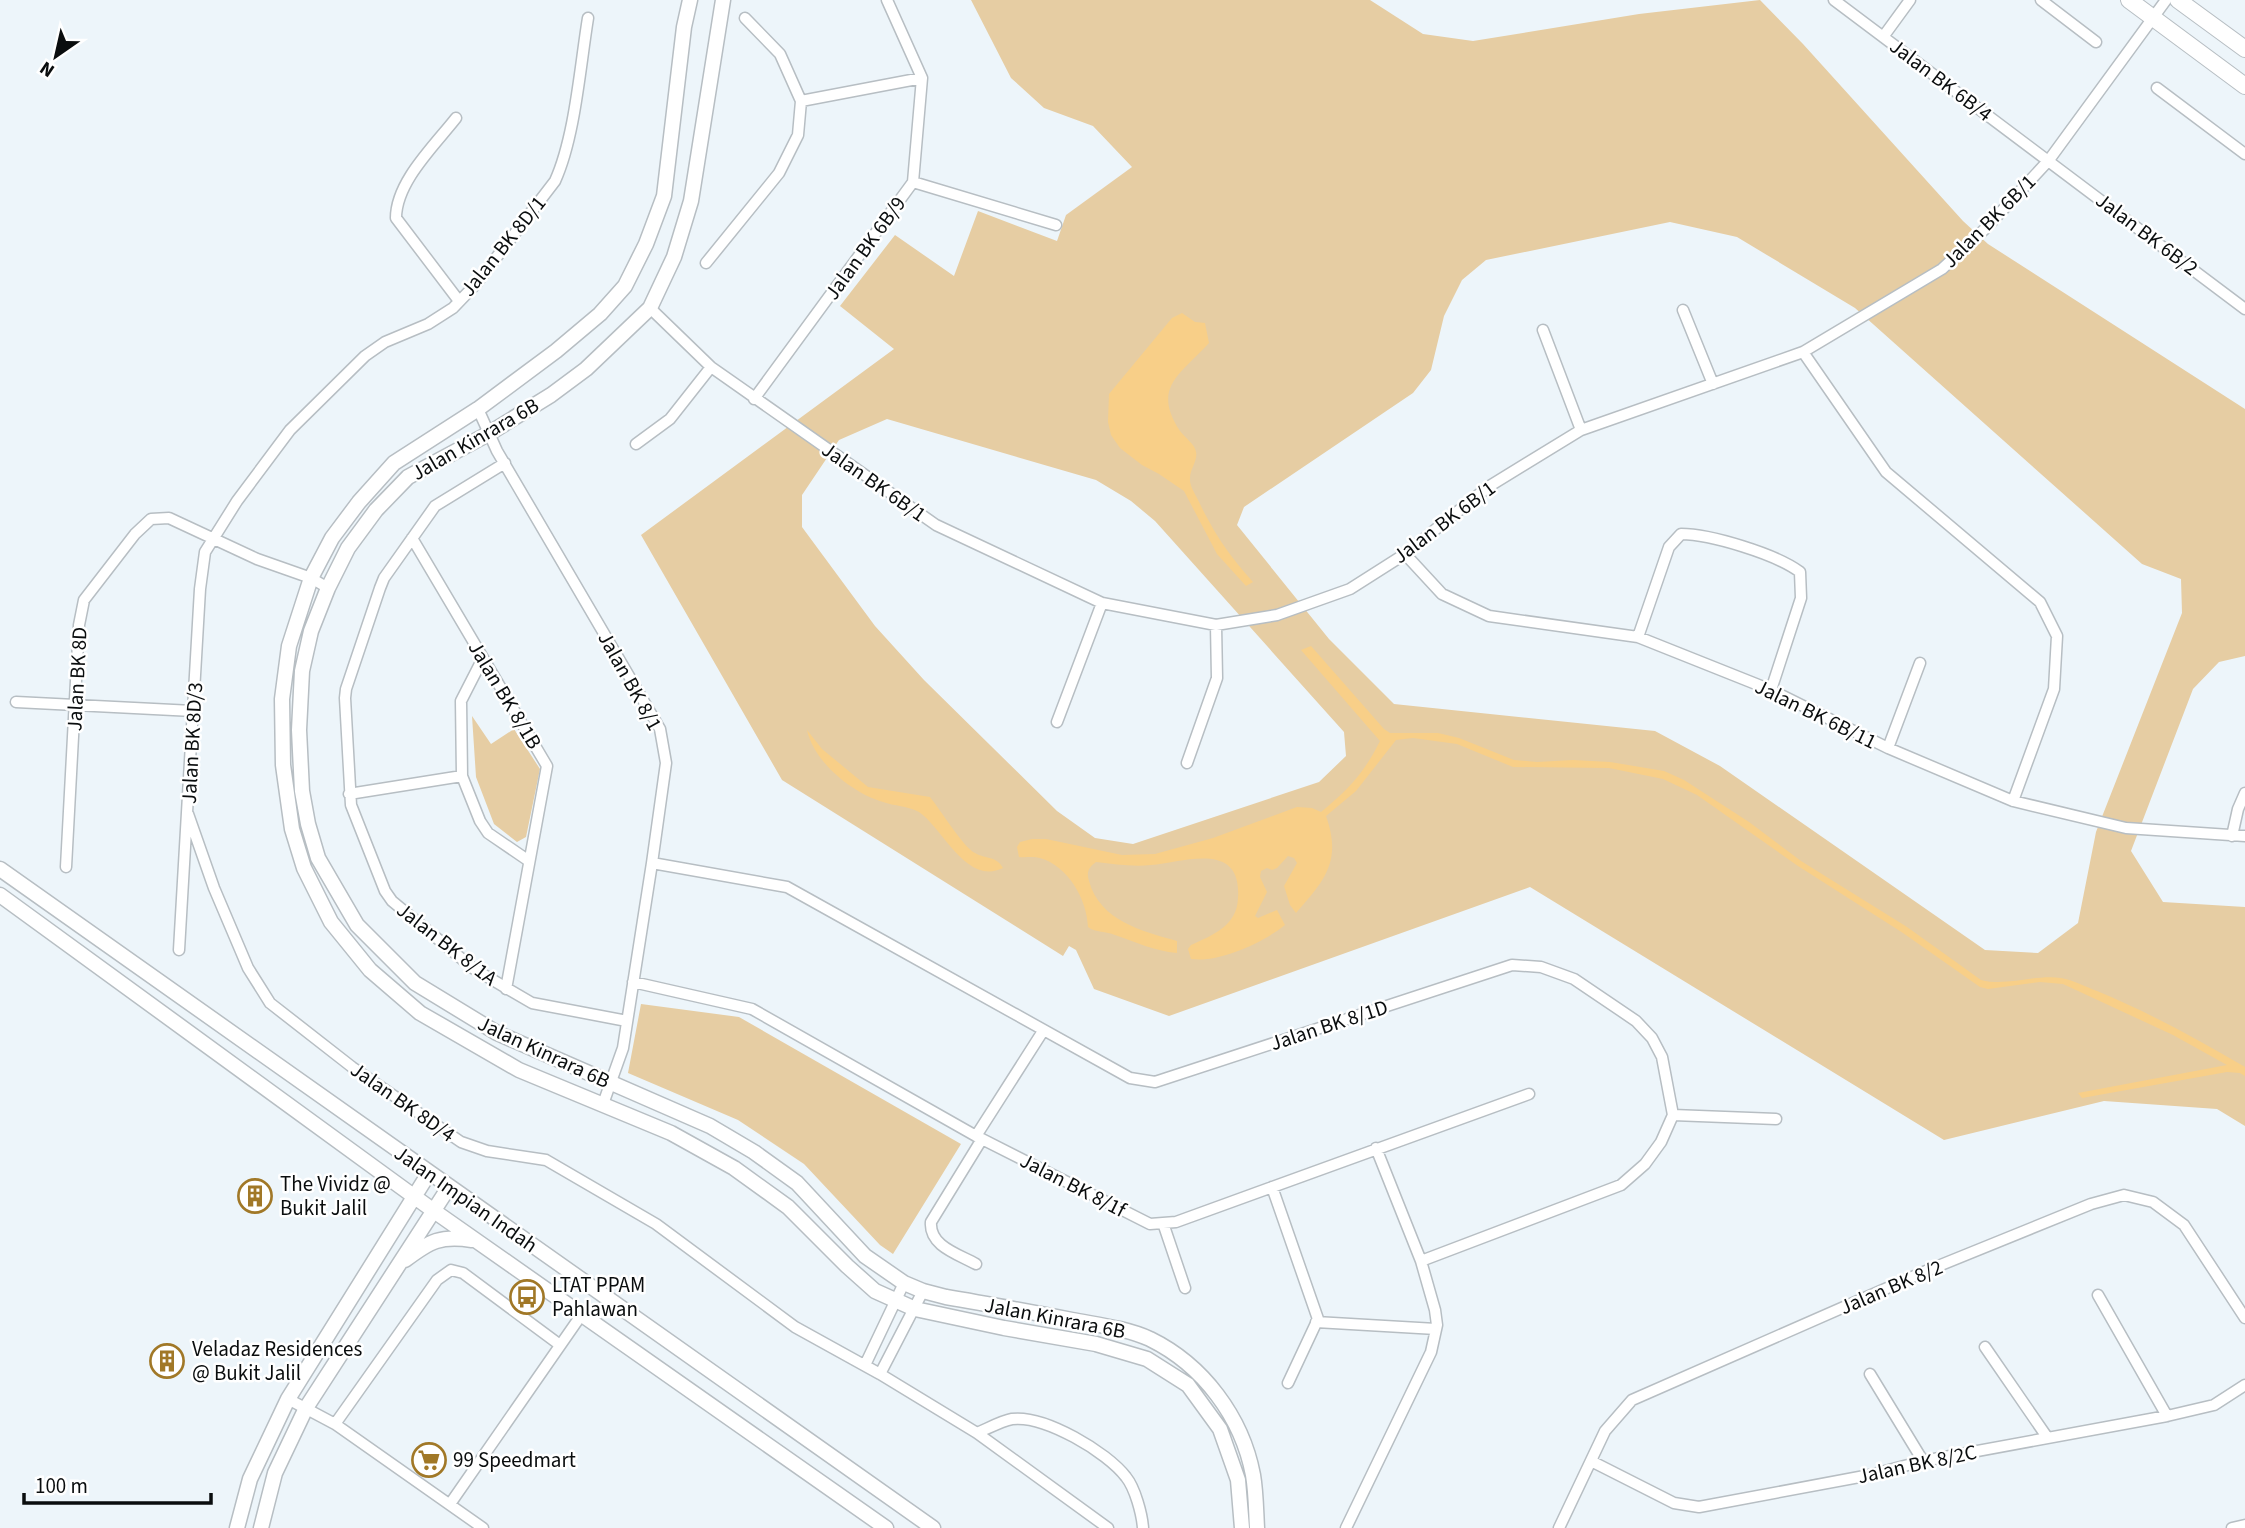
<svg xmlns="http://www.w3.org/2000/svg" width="2245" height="1528" viewBox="0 0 2245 1528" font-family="'Source Sans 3',sans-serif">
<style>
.green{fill:#e6cda3;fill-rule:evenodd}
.water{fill:#f8cf88}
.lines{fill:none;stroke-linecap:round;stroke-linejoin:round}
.minor-casing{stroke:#b7bec3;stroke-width:13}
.tertiary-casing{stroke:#b7bec3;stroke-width:17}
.secondary-casing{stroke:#b7bec3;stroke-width:18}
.minor{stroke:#fff;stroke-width:10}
.tertiary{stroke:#fff;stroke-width:14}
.secondary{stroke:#fff;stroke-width:16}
.labels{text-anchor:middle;stroke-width:5;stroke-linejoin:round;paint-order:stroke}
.street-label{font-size:21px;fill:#0a0d0e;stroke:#fff}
.poi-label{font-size:21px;fill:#0a0d0e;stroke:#fff;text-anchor:start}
</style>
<rect width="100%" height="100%" fill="#edf5fa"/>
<path class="green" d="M 971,0 L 1370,0 L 1423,34 L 1473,41 L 1639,14 L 1760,0 L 1803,44 L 1963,221 L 1988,244 L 2245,409 L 2245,656 L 2219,662 L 2193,689 L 2131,851 L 2163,902 L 2245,907 L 2245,1126 L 2217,1109 L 2104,1101 L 1944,1140 L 1530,887 L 1169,1016 L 1094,989 L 1076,950 L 1069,946 L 1063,956 L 782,780 L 641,535 L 894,349 L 840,306 L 895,235 L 954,276 L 978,211 L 1057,241 L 1066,215 L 1132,167 L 1093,126 L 1044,108 L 1011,78 ZM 1670,222 L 1737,237 L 1855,308 L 2142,564 L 2181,579 L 2182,613 L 2096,832 L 2078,923 L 2038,953 L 1985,950 L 1720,766 L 1655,731 L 1394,704 L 1329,639 L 1237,525 L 1244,507 L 1413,393 L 1431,370 L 1444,316 L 1462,280 L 1486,260 ZM 887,419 L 1096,480 L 1131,501 L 1155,521 L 1344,732 L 1346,756 L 1319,782 L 1133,844 L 1095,838 L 1057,811 L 924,680 L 875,626 L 802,527 L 802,495 L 839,440 Z
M 472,716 L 491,744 L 514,729 L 540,769 L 526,837 L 517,842 L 494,824 L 476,777 Z
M 641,1004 L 739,1017 L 961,1144 L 893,1254 L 880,1245 L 804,1164 L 738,1120 L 628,1073 Z"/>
<path class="water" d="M 1182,313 L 1195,322 L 1205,323 L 1209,343 C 1181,374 1151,387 1180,431 C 1185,438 1195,444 1196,452 C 1198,460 1190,469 1190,478 C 1189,486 1196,495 1199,502 C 1215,535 1229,555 1253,582 L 1246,586 L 1217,554 L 1184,491 L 1159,474 L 1142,465 L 1120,448 L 1111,435 L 1108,422 L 1109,394 L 1172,318 Z
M 1311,646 L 1384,729 L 1390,733 L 1438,733 L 1459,738 L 1514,760 L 1537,762 L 1573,760 L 1610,762 L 1664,771 L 1684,780 L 1749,822 L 1801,861 L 1907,927 L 1981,980 C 2007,987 2035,974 2061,978 C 2073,980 2086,987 2097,991 C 2148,1012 2197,1039 2245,1067 L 2245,1076 L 2240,1073 L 2227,1072 L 2082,1098 L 2078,1093 L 2227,1065 L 2173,1035 L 2063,984 L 2040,982 L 1988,989 L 1980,987 L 1903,933 L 1798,866 L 1697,795 L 1663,779 L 1609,768 L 1513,767 L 1457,744 L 1413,738 L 1396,740 L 1356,791 L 1326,816 C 1342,861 1325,880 1296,913 L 1290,905 L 1284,886 L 1297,863 L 1294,858 L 1288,856 L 1277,868 L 1272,870 L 1267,868 L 1261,871 L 1260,877 L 1267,892 L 1255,916 L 1258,918 L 1277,910 L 1285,925 C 1264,942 1219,963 1191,959 L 1188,949 L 1191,945 C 1213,935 1237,926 1238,898 C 1242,840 1184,862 1151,865 C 1132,867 1115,864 1096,862 C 1089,867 1086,872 1089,881 C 1100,921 1142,931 1177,941 L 1177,953 C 1154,951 1136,942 1115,935 C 1106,931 1096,933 1088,927 C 1087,899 1068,866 1040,858 C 1033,856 1026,858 1019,857 L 1017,847 L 1020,842 L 1032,839 L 1046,839 L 1122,855 L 1155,854 L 1213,838 L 1297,807 L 1312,808 L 1321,812 C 1349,789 1364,773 1380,741 L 1301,650 Z
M 807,730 L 822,749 L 868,787 L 930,797 C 939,808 964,848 975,853 C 985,859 997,856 1003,868 C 966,886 943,828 919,812 C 908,806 894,806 883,802 C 852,793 814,762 807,730 Z"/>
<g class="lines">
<g class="minor-casing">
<path id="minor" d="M 1834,0 L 2245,309
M 2041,0 L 2096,42
M 1883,37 L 1910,0
M 2157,88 L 2245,154
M 801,101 L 922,78
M 456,118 C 434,146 396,182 396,218 L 459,301
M 913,182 L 1056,225
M 706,263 L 779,173 L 798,135 L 801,101 L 780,54 L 745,18
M 650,308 L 711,367 L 936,525 L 1102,603 L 1216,625 L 1277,615 L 1350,589 L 1405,554 L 1488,487 L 1581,430 L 1803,352 L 1942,269 L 1986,228 L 2049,160 L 2166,0
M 1683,310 L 1713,384
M 1543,330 L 1581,430
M 1803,352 L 1886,472 L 2040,602 L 2057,636 L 2054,689 L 2013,801
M 754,399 L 913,182 L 922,78 L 887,0
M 478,409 L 497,451 L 660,729 L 666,763 L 652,863 L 623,1048 L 603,1104
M 636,444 L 670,419 L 711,367
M 505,463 L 435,506 L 384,578 L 380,588 L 346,689 L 345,698 L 351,805 L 385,891 L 392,901 L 474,969 L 532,1003 L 627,1021
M 412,538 L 547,766 L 506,989
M 1405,554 L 1442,594 L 1489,616 L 1638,637 L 1771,690 L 1888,748 L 2013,801 L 2126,828 L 2245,836
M 1638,637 L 1669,547 L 1681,534 C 1710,534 1776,554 1800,572 L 1801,598 L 1771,690
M 483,658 L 461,701 L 462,776 L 480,821 L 488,833 L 529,861
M 16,702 L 193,711
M 1057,722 L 1102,603
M 1888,748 L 1920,663
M 1187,763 L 1217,678 L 1216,625
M 349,794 L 462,776
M 188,814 L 214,888 L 248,968 L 270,1003 L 352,1067 L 461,1142 L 487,1151 L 546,1160 L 656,1224 L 795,1327 L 880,1374 L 977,1433 L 1108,1528
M 2232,836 L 2238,809 L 2245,793
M 652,863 L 787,887 L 1130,1078 L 1155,1082 L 1512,965 L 1541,967 L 1574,979 L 1636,1021 L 1652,1038 L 1662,1057 L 1673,1115 L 1661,1142 L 1645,1164 L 1621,1185 L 1421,1261
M 66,867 L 79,625 L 84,600 L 135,534 L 151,519 L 169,518 L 257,559 L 311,578 L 328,588
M 179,950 L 200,589 L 205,552 L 237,501 L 290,430 L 365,356 L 385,342 L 428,324 L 453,308 L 476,284 L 555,181 C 575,137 580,67 588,18
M 633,982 L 752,1009 L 976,1136 L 1150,1224 L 1176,1222 L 1529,1094
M 1673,1115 L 1776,1119
M 976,1136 L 1043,1031
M 1272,1187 L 1318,1319 L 1288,1383
M 1163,1223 L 1185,1288
M 976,1264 C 958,1254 929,1246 931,1222 L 982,1139
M 2098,1295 L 2167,1416
M 1316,1322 L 1436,1329
M 1985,1347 L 2047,1437
M 865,1365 L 904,1283
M 880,1374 L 923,1291
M 1870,1374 L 1923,1461
M 288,1399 L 335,1424 L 483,1528
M 335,1424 L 437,1280 L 451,1270 L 463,1273 L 560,1345
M 977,1433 C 987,1429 1001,1421 1012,1419 C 1045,1415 1107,1452 1126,1477 C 1135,1488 1142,1514 1143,1528
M 1591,1461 L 1674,1503 L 1699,1507 L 1870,1475 L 1923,1461 L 2167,1416 L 2214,1405 L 2245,1385
M 450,1504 L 582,1314
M 1346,1528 L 1431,1352 L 1437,1325 L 1435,1310 L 1421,1261 L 1376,1148
M 1559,1528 L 1605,1431 L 1632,1400 L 1926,1271 L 2091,1204 L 2124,1195 L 2153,1202 L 2184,1225 L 2245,1318
M 2232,1528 L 2245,1525"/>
</g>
<g class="tertiary-casing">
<path id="tertiary" d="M 690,0 L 684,27 L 664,196 L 646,244 L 625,286 L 600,314 L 556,351 L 478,409 L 394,463 L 359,502 L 332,538 L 311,578 L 289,646 L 282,699 L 283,765 L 292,829 L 304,868 L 331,922 L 370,970 L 420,1013 L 519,1070 L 671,1133 L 734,1168 L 788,1207 L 847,1266 L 875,1291 L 915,1309 L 1004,1328 L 1096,1344 L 1147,1359 L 1188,1385 L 1220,1429 L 1238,1480 L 1242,1528
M 723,0 L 691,201 L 674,257 L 650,308 L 586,369 L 551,395 L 488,434 L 408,477 L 376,510 L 348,548 L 328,588 L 311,631 L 302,671 L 299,730 L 302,791 L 308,824 L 318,858 L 357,925 L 415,983 L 497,1033 L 710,1126 L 754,1152 L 797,1183 L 865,1256 L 904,1283 L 923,1291 L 946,1297 C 988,1304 1030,1312 1072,1320 C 1098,1325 1126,1328 1150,1339 C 1203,1365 1242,1417 1253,1475 C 1256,1492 1256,1511 1257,1528
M 0,869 L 933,1528
M 0,895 L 434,1211 L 886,1528
M 405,1260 C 430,1241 441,1235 472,1240
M 237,1528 L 250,1479 L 288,1399 L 429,1173
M 261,1528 L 275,1473 L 306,1408 L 449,1187"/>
</g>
<g class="secondary-casing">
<path id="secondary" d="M 2129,0 L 2245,86
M 2178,0 L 2245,49"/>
</g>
<use href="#minor" class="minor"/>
<use href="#tertiary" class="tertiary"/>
<use href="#secondary" class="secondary"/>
</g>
<defs>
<g id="building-ring" transform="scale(1.75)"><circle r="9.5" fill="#fff" stroke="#a17827" stroke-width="1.5"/><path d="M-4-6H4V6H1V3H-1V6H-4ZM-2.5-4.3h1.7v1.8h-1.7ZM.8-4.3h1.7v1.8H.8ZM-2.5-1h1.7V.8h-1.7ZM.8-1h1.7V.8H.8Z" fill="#a17827"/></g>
<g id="bus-ring" transform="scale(1.75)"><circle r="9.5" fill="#fff" stroke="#a17827" stroke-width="1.5"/><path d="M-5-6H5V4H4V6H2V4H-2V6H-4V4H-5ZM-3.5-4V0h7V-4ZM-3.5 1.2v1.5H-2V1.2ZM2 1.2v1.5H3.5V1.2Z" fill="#a17827"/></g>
<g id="supermarket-ring" transform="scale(1.75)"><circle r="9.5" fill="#fff" stroke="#a17827" stroke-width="1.5"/><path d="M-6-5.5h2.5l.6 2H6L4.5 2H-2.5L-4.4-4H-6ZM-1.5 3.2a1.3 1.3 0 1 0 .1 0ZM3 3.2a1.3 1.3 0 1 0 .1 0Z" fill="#a17827"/></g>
</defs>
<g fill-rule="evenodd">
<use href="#building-ring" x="255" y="1196"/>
<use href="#bus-ring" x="527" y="1297"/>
<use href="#building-ring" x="167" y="1361"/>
<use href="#supermarket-ring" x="429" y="1460"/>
</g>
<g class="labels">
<g class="street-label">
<text transform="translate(1941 80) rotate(37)" y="7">Jalan BK 6B/4</text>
<text transform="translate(1989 221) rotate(-45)" y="7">Jalan BK 6B/1</text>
<text transform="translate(2147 234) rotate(37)" y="7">Jalan BK 6B/2</text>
<text transform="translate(503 246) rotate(-51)" y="7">Jalan BK 8D/1</text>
<text transform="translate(865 248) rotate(-54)" y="7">Jalan BK 6B/9</text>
<text transform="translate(475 439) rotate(-30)" y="7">Jalan Kinrara 6B</text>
<text transform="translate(874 482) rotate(35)" y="7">Jalan BK 6B/1</text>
<text transform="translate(1444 522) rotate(-37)" y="7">Jalan BK 6B/1</text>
<text transform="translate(77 679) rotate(-87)" y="7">Jalan BK 8D</text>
<text transform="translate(630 681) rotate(61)" y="7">Jalan BK 8/1</text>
<text transform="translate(505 695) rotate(59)" y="7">Jalan BK 8/1B</text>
<text transform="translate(1816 714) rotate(26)" y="7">Jalan BK 6B/11</text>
<text transform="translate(192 743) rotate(-87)" y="7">Jalan BK 8D/3</text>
<text transform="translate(447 944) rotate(38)" y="7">Jalan BK 8/1A</text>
<text transform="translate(1329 1025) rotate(-18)" y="7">Jalan BK 8/1D</text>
<text transform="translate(544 1052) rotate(25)" y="7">Jalan Kinrara 6B</text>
<text transform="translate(403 1102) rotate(35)" y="7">Jalan BK 8D/4</text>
<text transform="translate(1073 1185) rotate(27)" y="7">Jalan BK 8/1f</text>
<text transform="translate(466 1199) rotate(35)" y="7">Jalan Impian Indah</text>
<text transform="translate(1891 1287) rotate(-23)" y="7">Jalan BK 8/2</text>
<text transform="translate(1055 1318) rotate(11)" y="7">Jalan Kinrara 6B</text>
<text transform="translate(1917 1464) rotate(-12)" y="7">Jalan BK 8/2C</text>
</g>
<g class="poi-label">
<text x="280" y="1191">The Vividz @<tspan x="280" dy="24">Bukit Jalil</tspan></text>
<text x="552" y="1292">LTAT PPAM<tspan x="552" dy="24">Pahlawan</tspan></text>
<text x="192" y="1356">Veladaz Residences<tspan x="192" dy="24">@ Bukit Jalil</tspan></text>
<text x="453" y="1467">99 Speedmart</text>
</g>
</g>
<g transform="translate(56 56) rotate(214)" stroke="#ffffff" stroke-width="5" paint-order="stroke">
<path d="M0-5L12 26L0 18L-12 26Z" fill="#0a0d0e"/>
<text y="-10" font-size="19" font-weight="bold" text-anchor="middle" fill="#0a0d0e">N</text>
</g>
<path d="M24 1493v10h187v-10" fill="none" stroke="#0a0d0e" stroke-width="3.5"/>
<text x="35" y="1493" font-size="21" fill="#0a0d0e" stroke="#ffffff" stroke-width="5" paint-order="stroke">100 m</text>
</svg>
